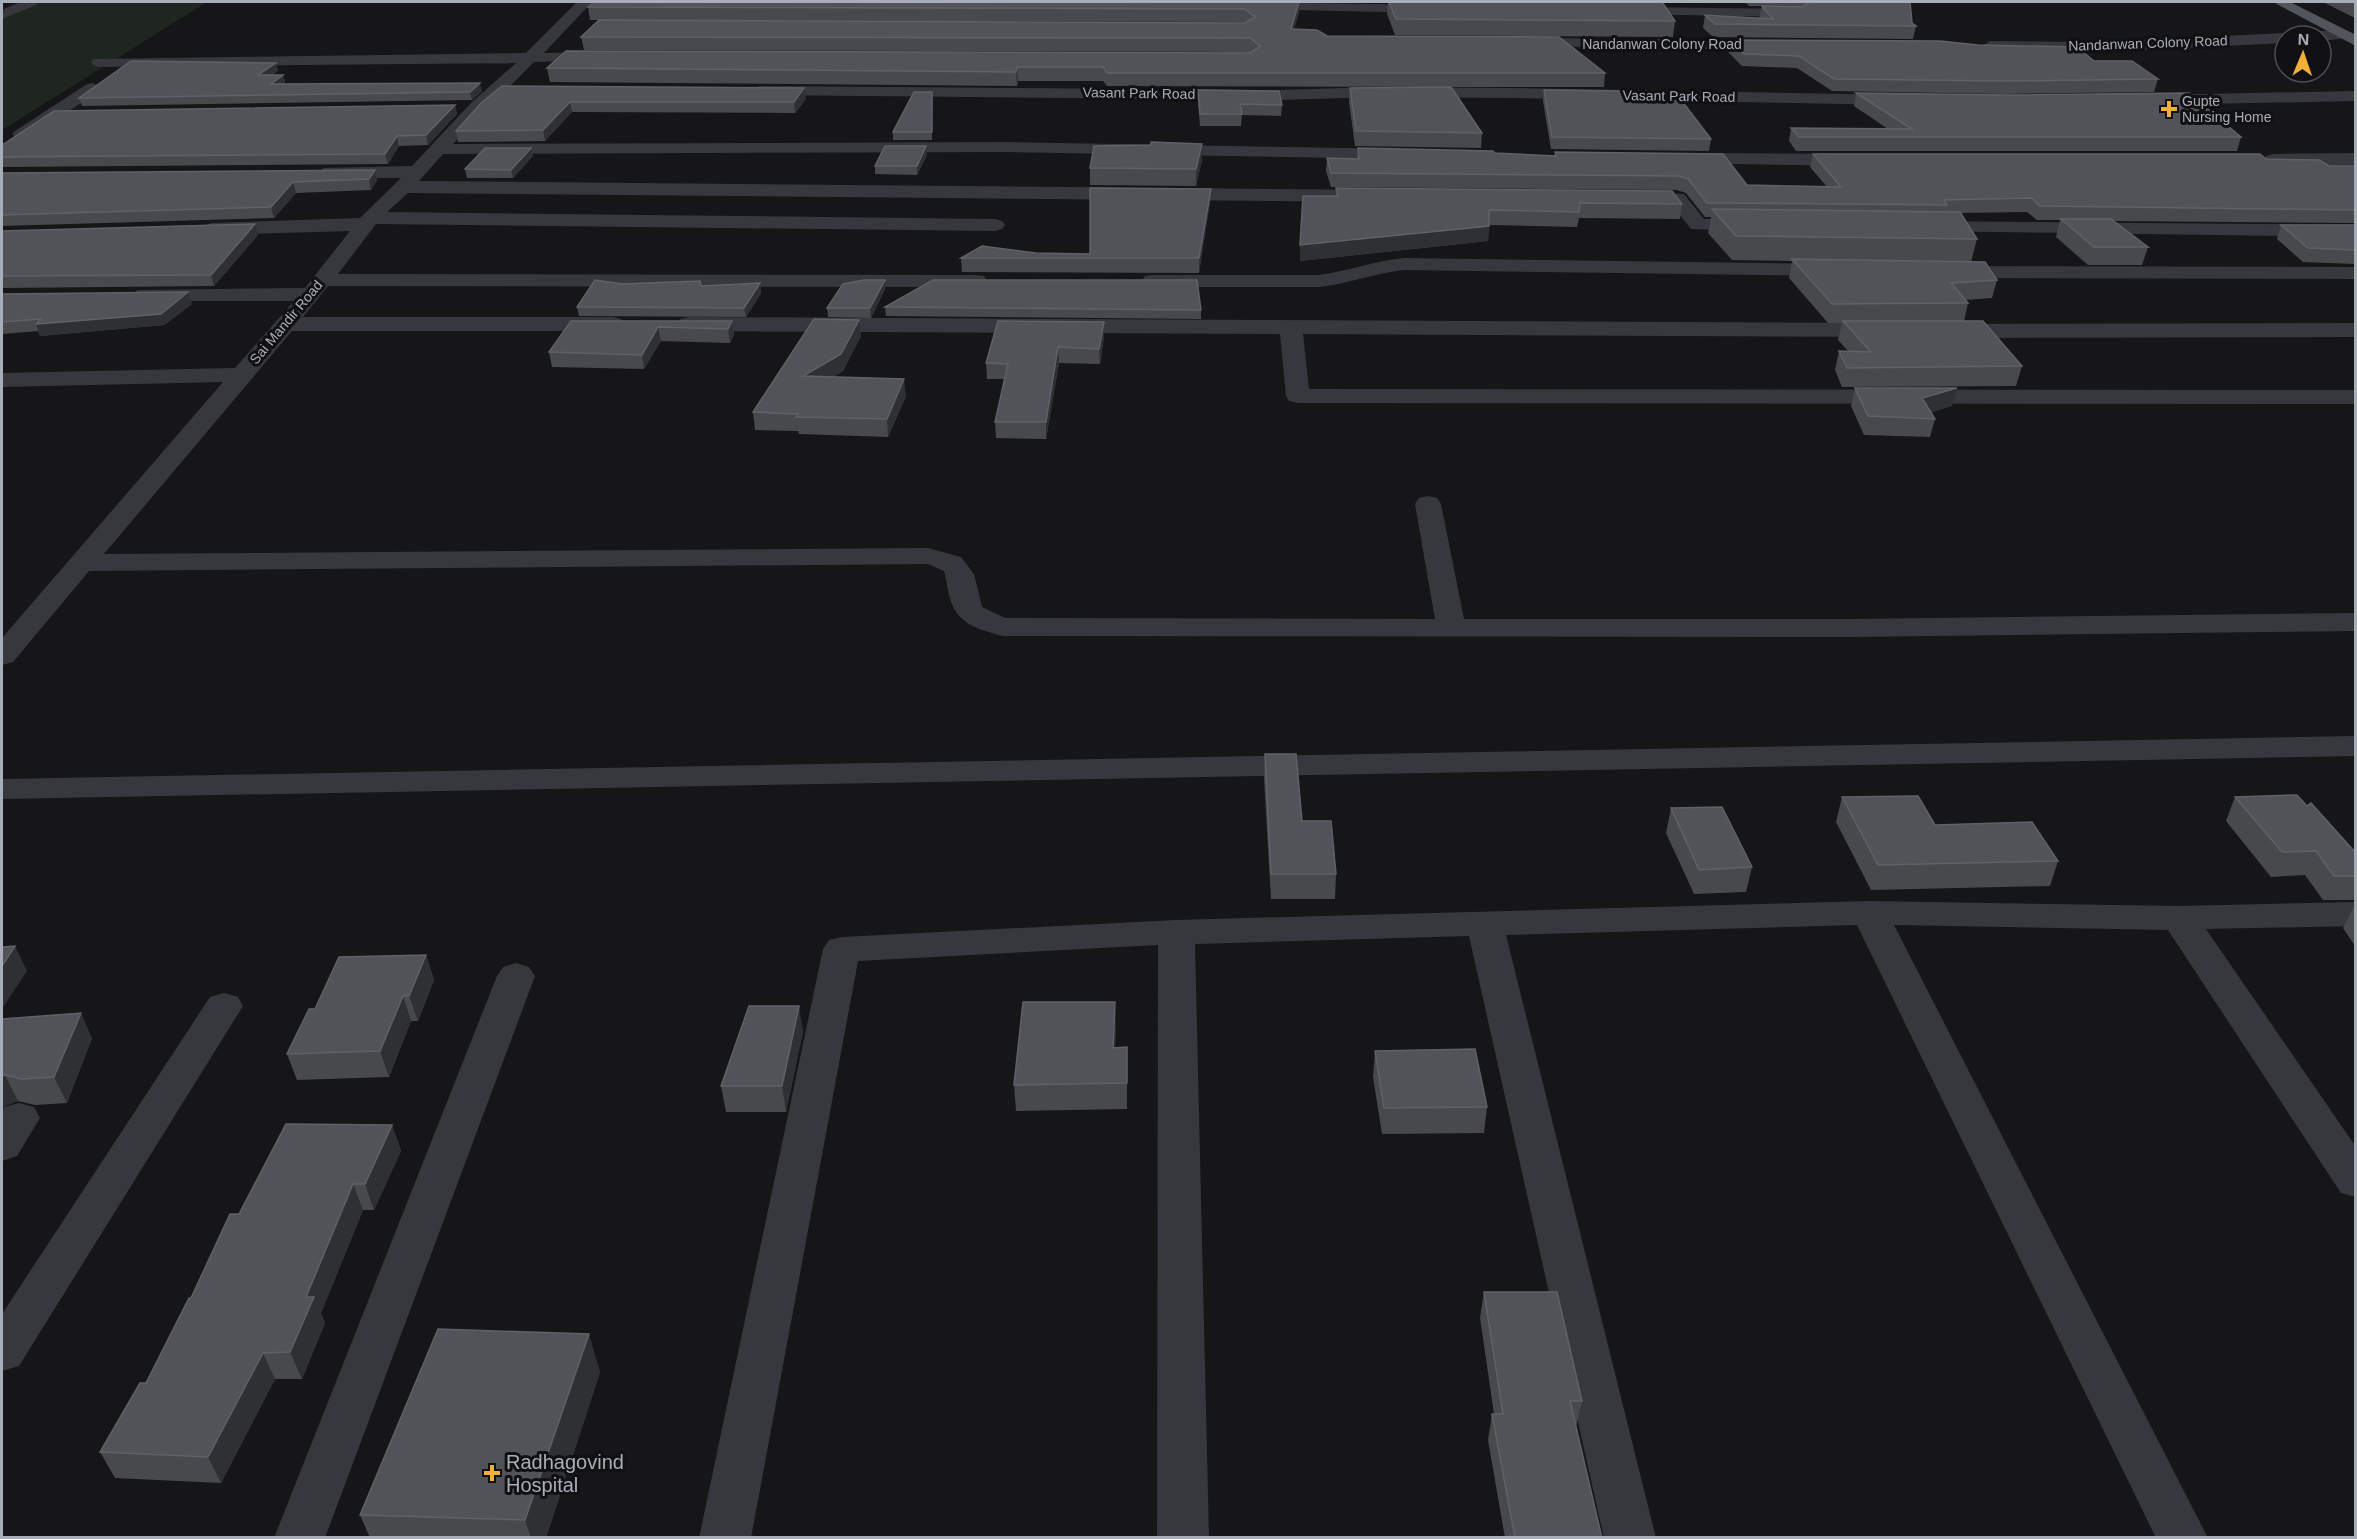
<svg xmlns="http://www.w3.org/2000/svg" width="2357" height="1539" viewBox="0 0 2357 1539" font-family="Arial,sans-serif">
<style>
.green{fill:#1e261f}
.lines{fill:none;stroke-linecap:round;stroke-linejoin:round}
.minor{fill:#37383d;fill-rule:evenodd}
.major{fill:#53555c;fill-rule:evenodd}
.wall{fill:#47494d}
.shaded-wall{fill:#2f3033}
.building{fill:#525359;stroke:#5f6168;stroke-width:1.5}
.poi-dot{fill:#f2b134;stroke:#111113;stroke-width:2}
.labels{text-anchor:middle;stroke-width:6;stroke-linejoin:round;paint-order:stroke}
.far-street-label{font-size:14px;fill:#a8adb8;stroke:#111113}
.far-poi-label{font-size:14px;fill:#a8adb8;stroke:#111113;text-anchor:start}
.near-poi-label{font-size:20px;fill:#a8adb8;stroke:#111113;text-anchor:start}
</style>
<rect width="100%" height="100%" fill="#161618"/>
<path class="green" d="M 31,2 L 207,2 L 2,130 L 2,17 Z"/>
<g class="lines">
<path class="minor" d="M 20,2 L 38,2 L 36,5 L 2,19 L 2,10 Z
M 577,2 L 592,2 L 544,53 L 603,52 L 609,54 L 611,57 L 609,60 L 534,62 C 507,90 479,115 453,144 L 1007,142 L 1403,149 L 1409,150 L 1412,154 L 1409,158 L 1403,159 L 1007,152 L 443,154 L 419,181 L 1379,190 L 1386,192 L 1389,196 L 1386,200 L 1379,202 L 408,193 L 387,212 L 995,219 L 1002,221 L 1005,225 L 1002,229 L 995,231 L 376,224 L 338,274 L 976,275 L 984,276 L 987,281 L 984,286 L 976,287 L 328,286 L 303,317 L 613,317 L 621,319 L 624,324 L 621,329 L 613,331 L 292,331 L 104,554 L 928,548 L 961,557 L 974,574 L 982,607 L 1005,618 L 1435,619 L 1415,504 L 1419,498 L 1428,496 L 1437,498 L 1441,504 L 1464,619 L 1850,619 L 2356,613 L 2356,631 L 1850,637 L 1003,636 C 980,630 958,625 950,599 C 947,590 947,580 944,571 L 928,564 L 89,571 L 13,662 L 2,665 L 2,638 L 223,382 L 2,387 L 2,373 L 235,368 L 294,301 L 145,301 L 137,300 L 134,295 L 137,290 L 305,288 L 350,231 L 212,235 L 205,233 L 202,229 L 205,225 L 212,223 L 360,218 L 401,178 L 330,178 L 323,176 L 321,172 L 323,168 L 412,166 L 471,103 L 516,63 L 99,67 L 93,65 L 91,62 L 93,59 L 526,53 Z
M 1256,2 L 1432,5 L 1439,9 L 1432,13 L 1251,9 L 1249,6 L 1251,3 Z
M 1625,7 L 1800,9 L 1807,13 L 1800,17 L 1620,14 L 1618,11 L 1620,8 Z
M 2342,30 L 2347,32 L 2350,35 L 2347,38 L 2321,41 L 2321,36 L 2313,36 L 2321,31 Z
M 2285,33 L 2291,36 L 2285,36 L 2285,43 L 2101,52 L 1990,51 L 1982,46 L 1990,41 L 2101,42 Z
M 1522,38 L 1773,40 L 1781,45 L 1773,50 L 1516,46 L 1514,43 L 1516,40 Z
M 93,83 L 101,88 L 99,92 L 27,137 L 15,137 L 12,133 L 87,84 Z
M 759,86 L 1278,90 L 1378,87 L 1508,88 L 1901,95 L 1907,96 L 1909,100 L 1907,104 L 1901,105 L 1508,98 L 1378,97 L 1278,100 L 753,95 L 751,91 Z
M 2356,91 L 2356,101 L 2153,105 L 2147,104 L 2145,100 L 2147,96 L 2153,95 Z
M 1682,153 L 1856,154 L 1863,156 L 1865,160 L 1863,164 L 1856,166 L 1675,163 L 1673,159 L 1675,155 Z
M 2356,153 L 2356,165 L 2273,166 L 2266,164 L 2264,160 L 2266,156 L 2273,154 Z
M 1641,192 L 1684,194 L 1704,219 L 1753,219 L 1760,221 L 1763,225 L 1760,229 L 1753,231 L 1691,229 L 1671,204 L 1634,202 L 1631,198 L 1634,194 Z
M 1925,221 L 2356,225 L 2356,237 L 1918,231 L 1915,227 L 1918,223 Z
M 1404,258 L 1835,264 L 1842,266 L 1846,270 L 1842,274 L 1835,276 L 1404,270 C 1375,273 1348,284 1319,287 L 1153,287 L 1145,286 L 1142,281 L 1145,276 L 1153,275 L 1319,275 C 1348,271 1374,261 1404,258 Z
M 1946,266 L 2356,267 L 2356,279 L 1946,278 L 1939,276 L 1935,272 L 1939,268 Z
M 688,317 L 1885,323 L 1893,325 L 1896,330 L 1893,335 L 1885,337 L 1303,334 L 1309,389 L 2356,390 L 2356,404 L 1298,403 L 1289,401 L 1286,396 L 1280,334 L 688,331 L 680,329 L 677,324 L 680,319 Z
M 2356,323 L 2356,337 L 1948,338 L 1940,336 L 1937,331 L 1940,326 L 1948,324 Z
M 2356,736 L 2356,756 L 2,799 L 2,779 Z
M 1869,901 L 2179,906 L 2356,902 L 2356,926 L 2206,929 L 2356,1147 L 2356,1197 L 2341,1193 L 2168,930 L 1894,925 L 2208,1538 L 2156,1538 L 1857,925 L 1506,935 L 1656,1538 L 1604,1538 L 1469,936 L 1195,944 L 1209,1538 L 1157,1538 L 1158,945 L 858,961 L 751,1538 L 699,1538 L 823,949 L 829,940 L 842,937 L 1176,920 Z
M 516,963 L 529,967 L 535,976 L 325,1538 L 274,1538 L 497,976 L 503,967 Z
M 224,993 L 238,997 L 243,1006 L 19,1366 L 2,1371 L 2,1314 L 210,997 Z
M 19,1103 L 34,1107 L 40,1118 L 17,1156 L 2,1161 L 2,1112 L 4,1107 Z"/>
<path class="major" d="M 2273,2 L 2290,2 L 2356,35 L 2356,46 Z"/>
</g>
<path class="wall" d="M 1300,2 L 1299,13 L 1294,29 L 1327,36 L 1605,73 L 1604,87 L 1451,87 L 1482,133 L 1481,148 L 1355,146 L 1349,102 L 1350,88 L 1450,87 L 1107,86 L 1103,81 L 1018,81 L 1017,86 L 550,82 L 547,68 L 1251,52 L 584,50 L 581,37 L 1246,23 L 1245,22 L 590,20 L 588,7 Z
M 1384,2 L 1662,2 L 1675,21 L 1673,37 L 1395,35 L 1387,14 L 1388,2 Z
M 1745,2 L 1910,2 L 1912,23 L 1916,26 L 1913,39 L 1713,37 L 1703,28 L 1705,15 L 1759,19 L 1762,6 L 1749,6 Z
M 2323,2 L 2355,2 L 2355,18 Z
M 1730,40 L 2094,61 L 2158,79 L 2154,92 L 2002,94 L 1832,91 L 1797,68 L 1742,66 L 1728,52 Z
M 276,63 L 278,71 L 272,75 L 283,75 L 285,82 L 283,84 L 482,91 L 472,100 L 82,106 L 79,98 Z
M 1198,90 L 1282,105 L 1281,116 L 1242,115 L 1241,126 L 1200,126 L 1198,102 Z
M 1544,90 L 1633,98 L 1711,139 L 1709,151 L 1551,149 L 1543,101 Z
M 932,92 L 932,140 L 893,140 L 893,132 Z
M 1856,93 L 2241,137 L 2237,151 L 1796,151 L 1789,141 L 1791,128 L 1888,129 L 1854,106 Z
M 806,99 L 795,113 L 572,112 L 545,141 L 458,142 L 456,131 L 482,102 Z
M 455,105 L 457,114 L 428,145 L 399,146 L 388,164 L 2,167 L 2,144 Z
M 1151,145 L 1202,160 L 1196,186 L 1090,185 L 1090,168 Z
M 926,146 L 927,155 L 917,175 L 875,174 L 875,166 Z
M 531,148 L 533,156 L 513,178 L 467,178 L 465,169 Z
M 1358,148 L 1555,156 L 1555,152 L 1747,185 L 1827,187 L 1810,167 L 1813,154 L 2266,159 L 2329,166 L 2355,166 L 2355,223 L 2113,221 L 2148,247 L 2142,265 L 2088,265 L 2056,237 L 2060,220 L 2037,220 L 2027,212 L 1961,213 L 1977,239 L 1971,262 L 1997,280 L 1992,298 L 1965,300 L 1968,303 L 1964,321 L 2022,366 L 2016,386 L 1842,387 L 1835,370 L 1839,351 L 1848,351 L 1838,340 L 1842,323 L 1828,323 L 1789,278 L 1792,261 L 1732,260 L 1708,233 L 1711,217 L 1705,217 L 1686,193 L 1677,190 L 1331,187 L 1326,171 L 1327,158 L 1357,159 Z
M 375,170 L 377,180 L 371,190 L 296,193 L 274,218 L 2,226 L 2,173 Z
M 1336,188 L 1682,204 L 1680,219 L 1579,218 L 1577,227 L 1489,225 L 1488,241 L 1300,261 L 1336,196 Z
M 1211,189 L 1210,202 L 1199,273 L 962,272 L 961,258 L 1036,253 L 1090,254 Z
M 2281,225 L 2355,225 L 2355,264 L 2303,262 L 2277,239 Z
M 2,231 L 258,235 L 214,286 L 2,288 Z
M 885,280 L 885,289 L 871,318 L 828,317 L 827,308 Z
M 760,283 L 761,293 L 746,317 L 579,316 L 577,307 L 622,284 L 701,286 Z
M 2,294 L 192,304 L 164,325 L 40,336 L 38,331 L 2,334 Z
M 885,307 L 1201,310 L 1201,319 L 886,316 Z
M 571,321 L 732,321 L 734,335 L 730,343 L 661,341 L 644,369 L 552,367 L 549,352 Z
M 861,336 L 843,371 L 833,377 L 906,396 L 888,437 L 799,434 L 798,431 L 755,430 L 753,412 Z
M 1104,337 L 1100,364 L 1059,363 L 1046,439 L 996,438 L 995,422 L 1004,379 L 987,379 L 986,363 Z
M 1855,388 L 1952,406 L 1931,412 L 1935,419 L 1930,437 L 1864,435 L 1851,406 Z
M 1265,754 L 1302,821 L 1336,874 L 1335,899 L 1271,899 L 1264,778 Z
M 1842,797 L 2058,861 L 2050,886 L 1871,890 L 1836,822 Z
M 2235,797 L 2307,806 L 2355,852 L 2355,900 L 2323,900 L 2305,875 L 2271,877 L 2226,821 Z
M 1671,808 L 1752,867 L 1746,892 L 1694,894 L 1666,833 Z
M 2355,904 L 2355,946 L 2343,928 Z
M 426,955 L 434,980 L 418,1021 L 411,1021 L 389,1077 L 297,1080 L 287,1054 L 315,1009 Z
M 2,1019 L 92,1038 L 67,1103 L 35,1105 L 18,1101 L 2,1107 Z
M 1116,1027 L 1115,1047 L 1127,1047 L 1127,1109 L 1016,1111 L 1014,1085 Z
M 803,1031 L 786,1112 L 726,1112 L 721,1086 Z
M 1375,1051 L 1487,1107 L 1484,1133 L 1382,1134 L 1373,1077 Z
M 392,1125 L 401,1151 L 374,1210 L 363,1210 L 321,1313 L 325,1323 L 302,1379 L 275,1379 L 221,1483 L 115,1478 L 100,1452 L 146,1383 L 191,1298 L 239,1214 Z
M 1484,1292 L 1582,1401 L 1576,1427 L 1602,1538 L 1505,1538 L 1488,1440 L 1492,1414 L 1494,1414 L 1480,1318 Z
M 600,1372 L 546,1538 L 370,1538 L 360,1515 Z"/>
<path class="shaded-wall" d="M 1300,2 L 1299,13 L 1290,42 L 1291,29 Z
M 276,63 L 278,71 L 260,82 L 258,75 Z
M 1017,67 L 1018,81 L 1017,86 L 1016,72 Z
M 283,75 L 285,82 L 273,92 L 271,84 Z
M 480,83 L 482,91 L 472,100 L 470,92 Z
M 804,88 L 806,99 L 795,113 L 794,102 Z
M 932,92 L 933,100 L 932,140 Z
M 570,102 L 572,112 L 545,141 L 543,130 Z
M 455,105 L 457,114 L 428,145 L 426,135 Z
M 397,136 L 399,146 L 388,164 L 385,154 Z
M 1202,144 L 1202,160 L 1196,186 L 1196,169 Z
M 926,146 L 927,155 L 917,175 L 917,166 Z
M 531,148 L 533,156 L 513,178 L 511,170 Z
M 375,170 L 377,180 L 371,190 L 369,179 Z
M 293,182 L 296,193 L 274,218 L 271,207 Z
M 1211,189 L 1210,202 L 1199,273 L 1199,258 Z
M 255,224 L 258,235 L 214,286 L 211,275 Z
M 1489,226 L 1488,241 L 1300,261 L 1300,245 Z
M 885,280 L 885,289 L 871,318 L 870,308 Z
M 760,283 L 761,293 L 746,317 L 744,308 Z
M 188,292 L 192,304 L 164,325 L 40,336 L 36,324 Z
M 859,320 L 861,336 L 843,371 L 805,393 L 803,376 Z
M 732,321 L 734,335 L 730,343 L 728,329 Z
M 1104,322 L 1104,337 L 1100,364 L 1099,349 Z
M 658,327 L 661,341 L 644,369 L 642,355 Z
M 1058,347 L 1059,363 L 1046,439 L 1046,422 Z
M 904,379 L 906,396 L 888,437 L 887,419 Z
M 1957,388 L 1952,406 L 1917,417 L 1922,398 Z
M 15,946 L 27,971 L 2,1009 L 2,966 Z
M 426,955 L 434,980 L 418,1021 L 409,996 Z
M 403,996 L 411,1021 L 389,1077 L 380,1051 Z
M 1115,1002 L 1116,1027 L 1114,1073 L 1113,1048 Z
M 799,1006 L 803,1031 L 786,1112 L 782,1086 Z
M 81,1013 L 92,1038 L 67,1103 L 54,1077 Z
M 5,1075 L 18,1101 L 2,1107 L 2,1076 Z
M 392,1125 L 401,1151 L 374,1210 L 365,1184 Z
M 353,1184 L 363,1210 L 321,1313 L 325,1323 L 302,1379 L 290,1352 L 306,1297 Z
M 589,1334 L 600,1372 L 546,1538 L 531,1538 L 525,1520 Z
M 263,1353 L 275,1379 L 221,1483 L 208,1457 Z"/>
<path class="building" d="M 594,2 L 1299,2 L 1291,29 L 1317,30 L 1327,36 L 1559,37 L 1605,73 L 1107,73 L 1103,67 L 1017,67 L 1016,72 L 547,68 L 566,51 L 1250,53 L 1260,46 L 1250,38 L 581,37 L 599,20 L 1245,23 L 1255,17 L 1245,9 L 588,7 Z
M 1389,2 L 1662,2 L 1675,21 L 1396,19 Z
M 1809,2 L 1910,2 L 1912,23 L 1916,26 L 1715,24 L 1705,15 L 1773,19 L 1762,6 L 1802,7 Z
M 1730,40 L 1940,41 L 1978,45 L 2077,47 L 2094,61 L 2132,61 L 2158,79 L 2005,81 L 1834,79 L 1799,56 L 1744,54 Z
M 131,61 L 276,63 L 258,75 L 283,75 L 271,84 L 480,83 L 470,92 L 79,98 Z
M 502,86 L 804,88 L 794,102 L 570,102 L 543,130 L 456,131 L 482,102 Z
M 1451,87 L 1482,133 L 1356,131 L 1350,88 Z
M 1198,90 L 1279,91 L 1282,105 L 1240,104 L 1242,114 L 1200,114 Z
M 1544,90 L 1624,91 L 1633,98 L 1682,101 L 1711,139 L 1552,137 Z
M 914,92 L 932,92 L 932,132 L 893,132 Z
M 1856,93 L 2005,95 L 2189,93 L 2241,137 L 1799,137 L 1791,128 L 1912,129 Z
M 455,105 L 426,135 L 397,136 L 385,154 L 2,157 L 2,144 L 4,144 L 54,111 Z
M 1151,142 L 1202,144 L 1196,169 L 1090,168 L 1094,146 L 1151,145 Z
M 885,146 L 926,146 L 917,166 L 875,166 Z
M 485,148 L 531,148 L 511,170 L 465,169 Z
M 1358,148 L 1493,151 L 1495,153 L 1556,156 L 1555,152 L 1723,154 L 1747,185 L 1841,187 L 1813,154 L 2260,154 L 2266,159 L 2319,160 L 2329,166 L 2355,166 L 2355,210 L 2040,206 L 2031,198 L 1944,200 L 1947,205 L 1707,203 L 1688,179 L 1679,176 L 1331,173 L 1327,158 L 1359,159 Z
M 375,170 L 369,179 L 293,182 L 271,207 L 2,215 L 2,173 Z
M 1090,188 L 1211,189 L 1199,258 L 961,258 L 982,246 L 1036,253 L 1090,254 Z
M 1336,188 L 1672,191 L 1682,204 L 1580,203 L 1579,212 L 1489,210 L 1489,226 L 1300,245 L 1303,196 L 1338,196 Z
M 1712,209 L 1960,212 L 1977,239 L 1736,236 Z
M 2061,219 L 2111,219 L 2148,247 L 2094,247 Z
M 255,224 L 211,275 L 2,276 L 2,231 Z
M 2281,225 L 2355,225 L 2355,250 L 2308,248 Z
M 1792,259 L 1985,262 L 1997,280 L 1951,283 L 1968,303 L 1832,304 Z
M 595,280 L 622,284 L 700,281 L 701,286 L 760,283 L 744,308 L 577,307 Z
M 864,280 L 885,280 L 870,308 L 827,308 L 843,284 Z
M 933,280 L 1197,280 L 1201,310 L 885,307 Z
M 188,292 L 161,314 L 36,324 L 41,319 L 2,322 L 2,294 Z
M 814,319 L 859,320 L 841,354 L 803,376 L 904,379 L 887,419 L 796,417 L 798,414 L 753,412 Z
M 571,321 L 732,321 L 728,329 L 658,327 L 642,355 L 549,352 Z
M 998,321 L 1104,322 L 1099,349 L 1058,347 L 1046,422 L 995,422 L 1008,364 L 986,363 Z
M 1843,321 L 1983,321 L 2022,366 L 1847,368 L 1839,351 L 1871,352 Z
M 1855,388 L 1957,388 L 1922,398 L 1935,419 L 1868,416 Z
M 1265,754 L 1296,754 L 1302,821 L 1331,821 L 1336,874 L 1271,874 Z
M 2297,795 L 2307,806 L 2311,803 L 2355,852 L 2355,876 L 2334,876 L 2316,851 L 2282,852 L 2235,797 Z
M 1918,796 L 1935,825 L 2032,822 L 2058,861 L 1878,865 L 1842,797 Z
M 1722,807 L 1752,867 L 1699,870 L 1671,808 Z
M 15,946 L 2,966 L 2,947 Z
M 426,955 L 409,996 L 403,996 L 380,1051 L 287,1054 L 309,1009 L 315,1009 L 339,957 Z
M 1023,1002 L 1115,1002 L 1113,1048 L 1127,1047 L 1127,1083 L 1014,1085 Z
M 749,1006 L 799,1006 L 782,1086 L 721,1086 Z
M 81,1013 L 54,1077 L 22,1079 L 5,1075 L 2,1076 L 2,1019 Z
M 1475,1049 L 1487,1107 L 1384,1108 L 1375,1051 Z
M 286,1124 L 392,1125 L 365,1184 L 353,1184 L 306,1297 L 314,1297 L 290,1352 L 263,1353 L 208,1457 L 100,1452 L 140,1383 L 146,1383 L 189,1298 L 191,1298 L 230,1214 L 239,1214 Z
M 1484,1292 L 1557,1292 L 1582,1401 L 1570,1401 L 1602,1538 L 1515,1538 L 1492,1414 L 1503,1414 Z
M 438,1329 L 589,1334 L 525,1520 L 360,1515 Z"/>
<g class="poi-dot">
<path d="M2166 100h6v6h6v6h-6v6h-6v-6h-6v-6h6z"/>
<path d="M489 1464h6v6h6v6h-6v6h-6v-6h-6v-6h6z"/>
</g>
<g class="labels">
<g class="far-street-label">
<text transform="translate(2148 43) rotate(-2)" y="5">Nandanwan Colony Road</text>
<text x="1662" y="49">Nandanwan Colony Road</text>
<text transform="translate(1139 93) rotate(1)" y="5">Vasant Park Road</text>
<text transform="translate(1679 96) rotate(1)" y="5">Vasant Park Road</text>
<text transform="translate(286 322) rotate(-50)" y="5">Sai Mandir Road</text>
</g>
<g class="far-poi-label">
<text x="2182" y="106">Gupte<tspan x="2182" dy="16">Nursing Home</tspan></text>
</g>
<g class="near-poi-label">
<text x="506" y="1469">Radhagovind<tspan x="506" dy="23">Hospital</tspan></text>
</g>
</g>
<rect width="2357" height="1539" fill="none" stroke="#a8adb8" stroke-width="6"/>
<g transform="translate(2303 54) rotate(2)"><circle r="28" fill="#111113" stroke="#4d4f55" stroke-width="1.5"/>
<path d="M0-4.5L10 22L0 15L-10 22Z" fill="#f2b134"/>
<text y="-9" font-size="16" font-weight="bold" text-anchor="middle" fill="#a8adb8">N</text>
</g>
</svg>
